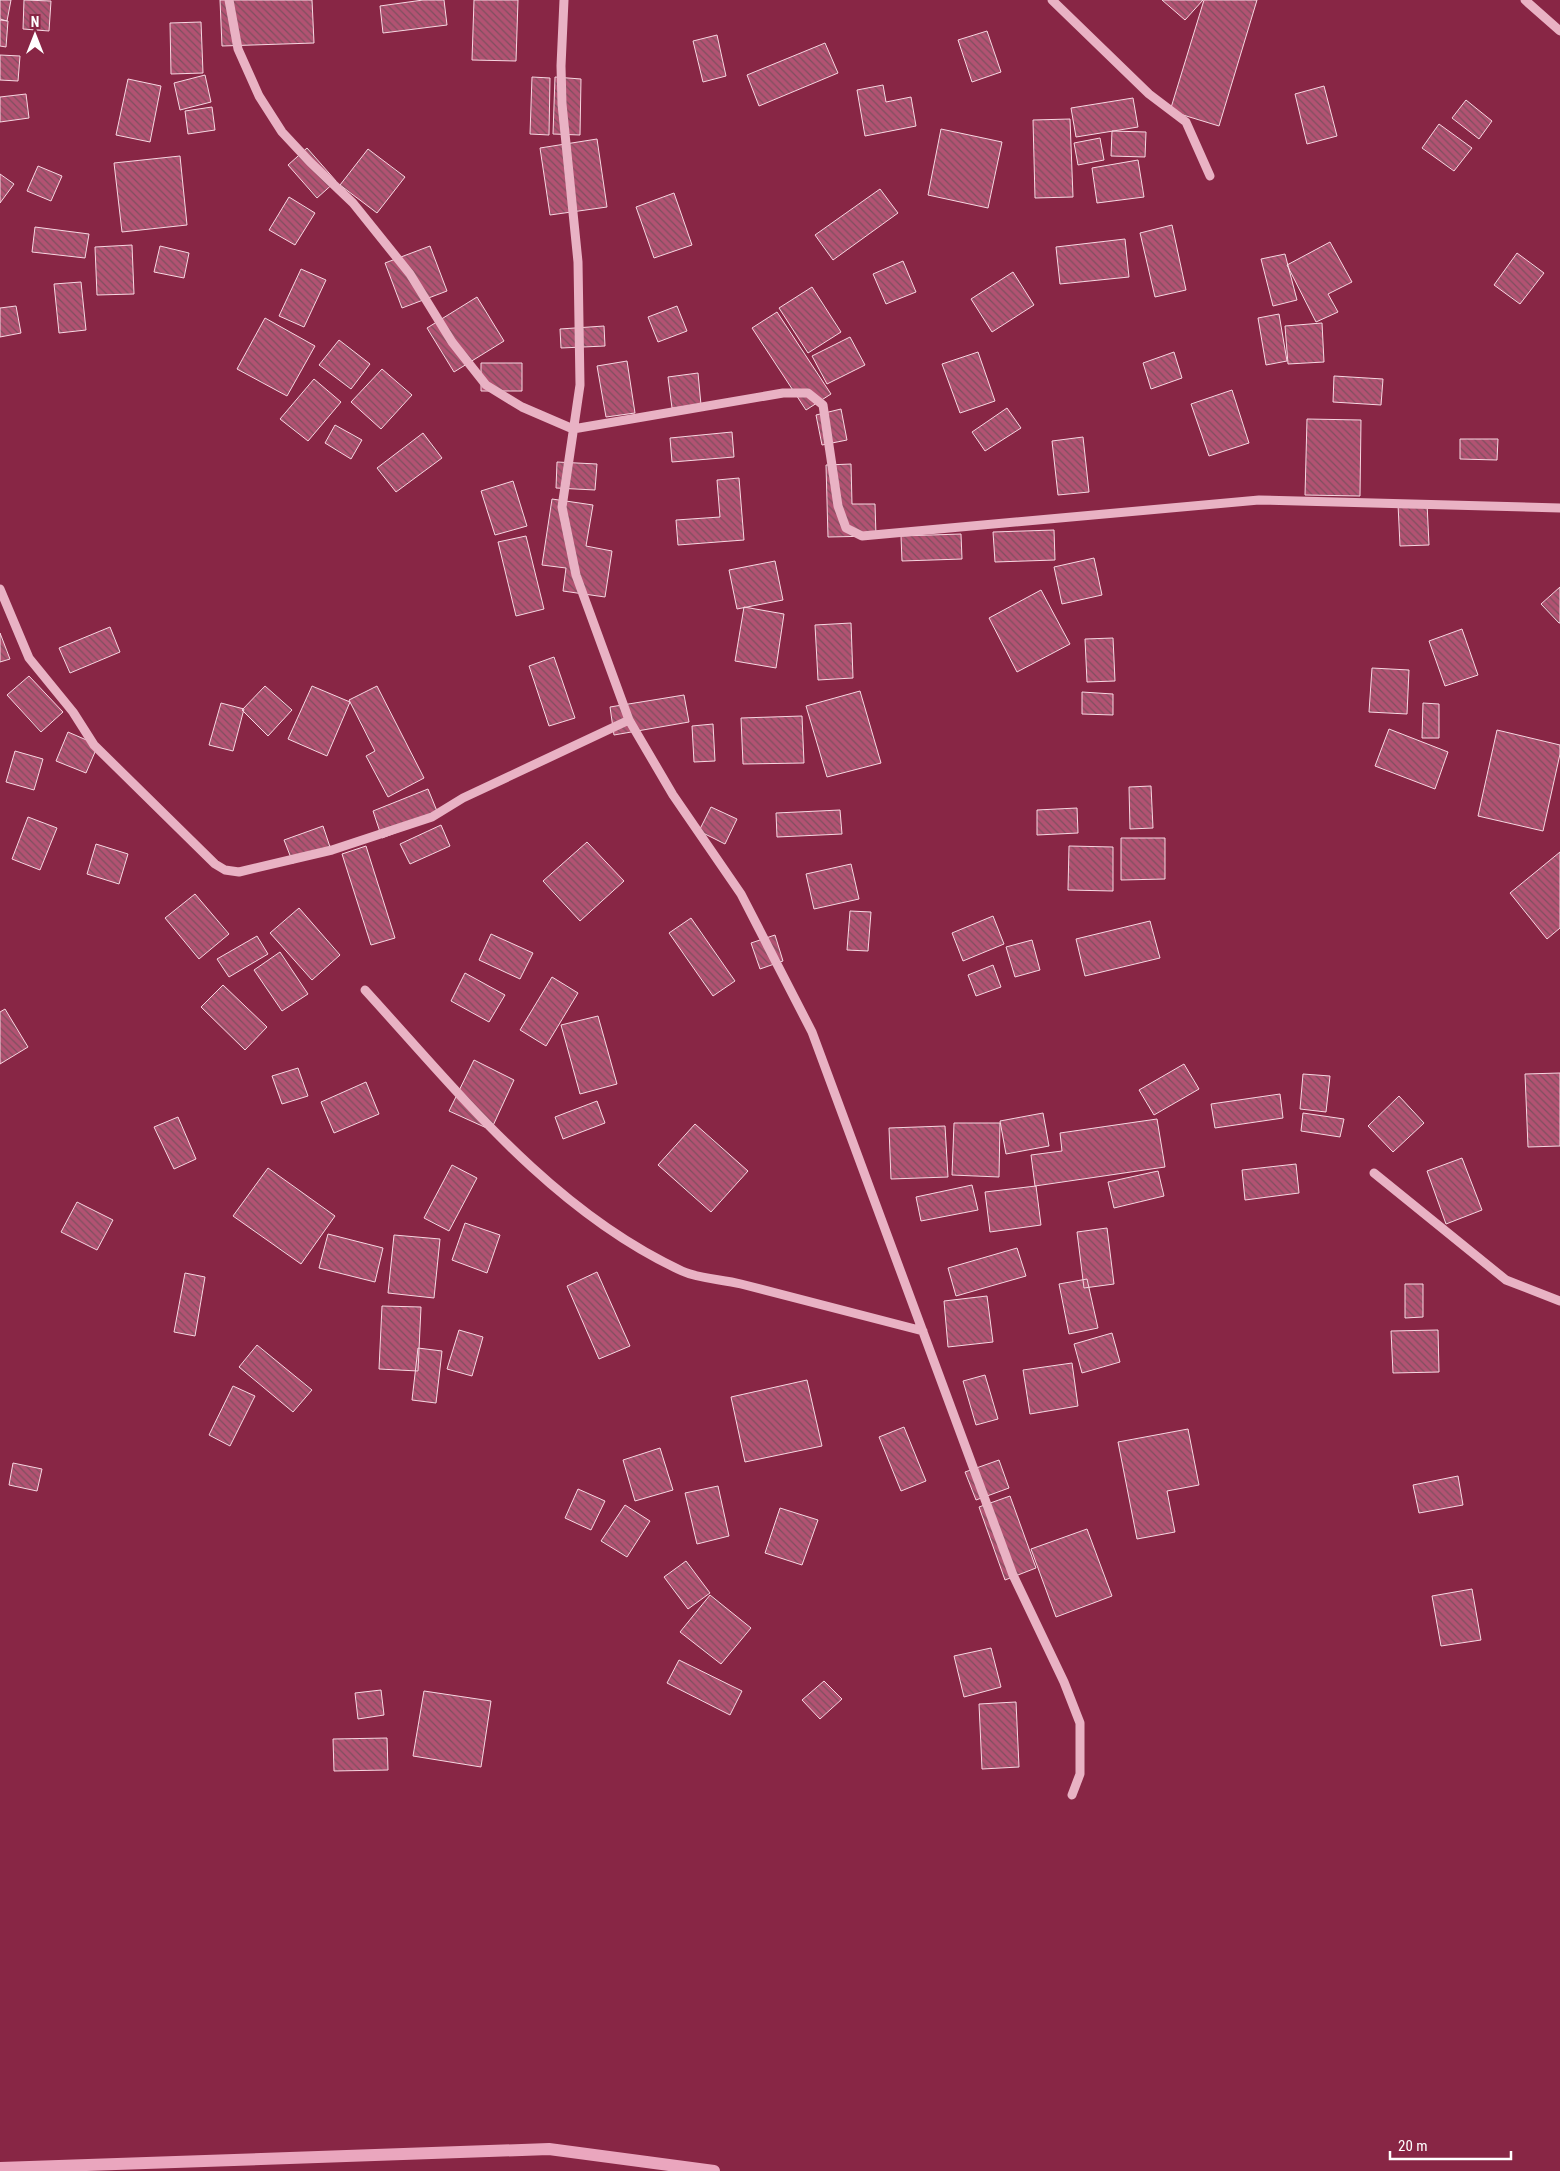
<svg xmlns="http://www.w3.org/2000/svg" width="1560" height="2171" viewBox="0 0 1560 2171" font-family="'Roboto Condensed',sans-serif">
<style>
.lines{fill:none;stroke-linecap:round;stroke-linejoin:round}
.stream{stroke:#eaa6be;stroke-width:12}
.building{fill:url(#building-back-hatch);stroke:#f7d6e1}
.minor{stroke:#e9b2c4;stroke-width:9}
</style>
<defs>
<pattern id="building-back-hatch" width="6" height="6" patternUnits="userSpaceOnUse" patternTransform="scale(1.25)"><rect width="6" height="6" fill="#b25272"/><path d="M-1 5l2 2M0 0l6 6M5-1l2 2" fill="none" stroke="#7f4f5f"/></pattern>
</defs>
<rect width="100%" height="100%" fill="#882645"/>
<g class="lines">
<path class="stream" d="M 0,2168 L 549,2149 L 714,2171"/>
</g>
<path class="building" d="M 0,0 L 11,0 L 7,21 L 0,19 Z
M 24,0 L 51,1 L 49,31 L 23,29 Z
M 220,0 L 312,0 L 314,43 L 222,46 Z
M 423,0 L 444,0 L 447,25 L 383,33 L 380,6 Z
M 474,0 L 518,0 L 516,61 L 472,60 Z
M 1162,0 L 1203,0 L 1185,20 Z
M 1204,0 L 1257,0 L 1219,126 L 1170,111 Z
M 0,20 L 8,21 L 6,47 L 0,46 Z
M 201,22 L 203,73 L 171,74 L 170,23 Z
M 987,31 L 1001,72 L 972,82 L 958,40 Z
M 717,35 L 726,76 L 703,82 L 693,41 Z
M 825,43 L 838,73 L 759,106 L 747,75 Z
M 0,55 L 20,56 L 18,81 L 0,80 Z
M 205,75 L 211,102 L 180,110 L 174,83 Z
M 532,77 L 550,78 L 549,135 L 530,134 Z
M 555,77 L 581,79 L 580,135 L 553,134 Z
M 128,79 L 161,86 L 150,142 L 116,135 Z
M 883,85 L 886,102 L 911,97 L 916,126 L 865,136 L 857,90 Z
M 1324,86 L 1337,136 L 1307,144 L 1295,94 Z
M 26,94 L 29,118 L 0,122 L 0,97 Z
M 1133,98 L 1138,127 L 1076,137 L 1071,108 Z
M 1466,100 L 1492,121 L 1479,139 L 1452,118 Z
M 212,107 L 215,130 L 188,134 L 185,111 Z
M 1070,119 L 1073,197 L 1035,198 L 1033,120 Z
M 1439,124 L 1472,148 L 1454,171 L 1422,148 Z
M 941,129 L 1002,142 L 988,208 L 928,195 Z
M 1112,131 L 1146,132 L 1145,157 L 1111,156 Z
M 1100,138 L 1104,160 L 1078,165 L 1074,143 Z
M 597,139 L 607,207 L 550,215 L 540,148 Z
M 307,148 L 336,181 L 317,198 L 288,165 Z
M 368,149 L 405,177 L 377,213 L 340,185 Z
M 180,156 L 187,225 L 122,232 L 114,163 Z
M 1138,160 L 1144,197 L 1097,203 L 1092,168 Z
M 38,166 L 62,176 L 51,201 L 27,191 Z
M 0,174 L 14,184 L 0,203 Z
M 880,189 L 898,213 L 833,260 L 815,235 Z
M 674,193 L 692,245 L 654,258 L 636,207 Z
M 289,197 L 315,213 L 295,245 L 269,230 Z
M 1172,225 L 1186,290 L 1155,297 L 1140,233 Z
M 35,227 L 89,234 L 85,258 L 32,252 Z
M 1125,239 L 1129,277 L 1060,284 L 1056,247 Z
M 1330,242 L 1352,282 L 1328,294 L 1338,312 L 1316,322 L 1287,265 Z
M 132,245 L 134,294 L 97,295 L 95,247 Z
M 160,246 L 189,253 L 184,278 L 154,272 Z
M 430,246 L 447,291 L 402,308 L 385,263 Z
M 1517,253 L 1544,273 L 1520,304 L 1494,285 Z
M 1285,254 L 1297,300 L 1273,306 L 1261,259 Z
M 903,261 L 916,292 L 886,304 L 873,274 Z
M 301,269 L 326,280 L 304,327 L 279,316 Z
M 1013,272 L 1034,305 L 992,332 L 971,299 Z
M 81,282 L 86,330 L 59,333 L 54,284 Z
M 812,287 L 841,332 L 808,353 L 779,308 Z
M 477,297 L 504,341 L 454,372 L 427,328 Z
M 16,306 L 21,333 L 0,337 L 0,308 Z
M 677,306 L 687,331 L 658,342 L 648,317 Z
M 777,312 L 831,394 L 806,410 L 752,328 Z
M 1279,314 L 1287,361 L 1266,365 L 1258,318 Z
M 265,318 L 315,346 L 287,396 L 237,369 Z
M 1322,323 L 1324,362 L 1288,364 L 1285,326 Z
M 604,326 L 605,346 L 561,348 L 560,329 Z
M 850,337 L 865,365 L 827,384 L 812,356 Z
M 339,340 L 370,364 L 351,389 L 319,365 Z
M 978,352 L 995,401 L 960,413 L 942,364 Z
M 1174,352 L 1182,378 L 1151,389 L 1143,363 Z
M 627,361 L 635,413 L 606,417 L 597,366 Z
M 481,363 L 522,363 L 522,391 L 481,391 Z
M 382,369 L 412,395 L 381,429 L 351,402 Z
M 698,373 L 701,405 L 672,408 L 668,377 Z
M 1334,376 L 1383,379 L 1381,405 L 1333,402 Z
M 314,379 L 341,402 L 308,441 L 280,419 Z
M 1232,390 L 1249,443 L 1209,456 L 1191,404 Z
M 1007,408 L 1021,428 L 985,451 L 972,432 Z
M 841,409 L 847,440 L 822,445 L 816,415 Z
M 1307,419 L 1361,420 L 1360,496 L 1305,495 Z
M 335,425 L 362,440 L 351,459 L 325,443 Z
M 732,432 L 734,457 L 672,462 L 670,438 Z
M 423,433 L 442,458 L 396,492 L 377,468 Z
M 1083,437 L 1089,492 L 1058,495 L 1052,441 Z
M 1460,439 L 1498,439 L 1497,460 L 1460,459 Z
M 557,462 L 597,464 L 595,490 L 556,488 Z
M 851,464 L 852,504 L 875,504 L 876,536 L 828,537 L 826,465 Z
M 739,478 L 744,540 L 678,545 L 676,520 L 720,517 L 717,480 Z
M 513,481 L 527,526 L 495,535 L 481,491 Z
M 552,499 L 593,505 L 586,546 L 612,551 L 605,597 L 563,591 L 566,568 L 542,565 Z
M 1427,503 L 1429,545 L 1400,546 L 1398,504 Z
M 1054,530 L 1055,560 L 995,562 L 993,532 Z
M 961,534 L 962,559 L 902,561 L 901,536 Z
M 526,536 L 544,609 L 516,616 L 498,542 Z
M 1094,558 L 1102,595 L 1062,604 L 1054,567 Z
M 775,561 L 783,600 L 737,609 L 729,570 Z
M 1560,587 L 1560,623 L 1559,623 L 1541,604 Z
M 1041,590 L 1070,644 L 1017,672 L 989,618 Z
M 744,607 L 784,614 L 776,668 L 735,661 Z
M 851,623 L 853,678 L 818,680 L 815,625 Z
M 110,627 L 120,652 L 70,673 L 59,648 Z
M 1462,629 L 1478,675 L 1445,686 L 1429,641 Z
M 0,633 L 10,659 L 0,662 Z
M 1113,638 L 1115,681 L 1087,682 L 1085,639 Z
M 554,657 L 575,718 L 549,726 L 529,666 Z
M 1372,668 L 1409,670 L 1407,714 L 1369,712 Z
M 29,676 L 63,712 L 41,732 L 7,695 Z
M 265,686 L 292,710 L 268,736 L 242,710 Z
M 312,686 L 350,702 L 327,756 L 288,739 Z
M 377,686 L 424,778 L 388,797 L 366,756 L 375,751 L 349,700 Z
M 860,691 L 881,763 L 827,777 L 806,706 Z
M 1082,692 L 1113,694 L 1113,715 L 1082,714 Z
M 684,695 L 689,722 L 614,735 L 610,707 Z
M 221,703 L 244,709 L 233,751 L 209,745 Z
M 1423,703 L 1439,704 L 1439,738 L 1422,738 Z
M 802,716 L 804,763 L 743,764 L 741,718 Z
M 713,724 L 715,761 L 694,762 L 692,726 Z
M 1389,729 L 1448,752 L 1435,789 L 1375,766 Z
M 1497,730 L 1560,745 L 1560,754 L 1543,831 L 1478,816 Z
M 68,732 L 98,745 L 86,773 L 56,761 Z
M 15,751 L 43,759 L 34,790 L 6,782 Z
M 1151,786 L 1153,828 L 1130,829 L 1129,787 Z
M 428,789 L 439,816 L 382,838 L 373,811 Z
M 711,807 L 737,819 L 725,844 L 699,831 Z
M 1077,808 L 1078,833 L 1037,835 L 1037,810 Z
M 840,810 L 842,834 L 777,837 L 776,813 Z
M 28,817 L 57,828 L 40,870 L 12,859 Z
M 441,825 L 450,846 L 410,864 L 400,844 Z
M 323,826 L 331,850 L 293,863 L 284,840 Z
M 1121,838 L 1165,838 L 1165,879 L 1121,880 Z
M 587,842 L 624,881 L 580,921 L 543,881 Z
M 96,844 L 128,854 L 119,884 L 87,874 Z
M 366,846 L 395,938 L 371,945 L 342,854 Z
M 1069,846 L 1113,847 L 1113,891 L 1068,890 Z
M 1560,852 L 1560,928 L 1547,939 L 1510,893 Z
M 851,864 L 859,899 L 814,909 L 806,874 Z
M 195,894 L 229,934 L 199,959 L 165,918 Z
M 299,908 L 340,955 L 312,980 L 270,933 Z
M 850,911 L 871,912 L 868,951 L 847,950 Z
M 993,916 L 1004,944 L 963,961 L 952,933 Z
M 691,918 L 735,981 L 713,996 L 669,933 Z
M 1150,921 L 1160,958 L 1085,976 L 1076,939 Z
M 491,934 L 533,953 L 520,979 L 479,960 Z
M 775,935 L 783,961 L 760,969 L 751,943 Z
M 257,936 L 268,954 L 229,977 L 217,959 Z
M 1032,940 L 1040,970 L 1015,977 L 1006,947 Z
M 280,952 L 308,994 L 282,1011 L 254,970 Z
M 993,965 L 1001,987 L 976,996 L 968,975 Z
M 465,973 L 505,995 L 489,1022 L 451,1001 Z
M 552,977 L 578,993 L 546,1046 L 520,1030 Z
M 223,985 L 267,1027 L 245,1050 L 201,1007 Z
M 5,1009 L 28,1047 L 0,1064 L 0,1012 Z
M 598,1016 L 617,1084 L 580,1094 L 561,1025 Z
M 474,1060 L 514,1080 L 491,1130 L 449,1111 Z
M 1184,1064 L 1199,1089 L 1154,1115 L 1139,1090 Z
M 298,1068 L 308,1096 L 282,1104 L 272,1076 Z
M 1560,1073 L 1560,1146 L 1528,1147 L 1525,1074 Z
M 1303,1074 L 1330,1076 L 1326,1112 L 1300,1109 Z
M 366,1082 L 379,1114 L 334,1133 L 321,1102 Z
M 1280,1094 L 1283,1118 L 1215,1128 L 1211,1104 Z
M 1399,1096 L 1424,1123 L 1393,1152 L 1368,1126 Z
M 597,1101 L 605,1123 L 563,1139 L 555,1117 Z
M 1043,1113 L 1049,1146 L 1006,1154 L 1000,1121 Z
M 1303,1113 L 1344,1119 L 1340,1137 L 1301,1131 Z
M 178,1117 L 196,1159 L 174,1169 L 154,1127 Z
M 1157,1119 L 1165,1167 L 1035,1186 L 1031,1155 L 1062,1151 L 1060,1133 Z
M 954,1123 L 1000,1123 L 999,1177 L 952,1175 Z
M 695,1124 L 748,1171 L 711,1212 L 658,1165 Z
M 945,1126 L 948,1177 L 891,1179 L 889,1128 Z
M 1462,1158 L 1482,1210 L 1446,1224 L 1427,1171 Z
M 1296,1164 L 1299,1193 L 1245,1200 L 1242,1170 Z
M 452,1165 L 477,1178 L 449,1231 L 424,1218 Z
M 268,1168 L 335,1216 L 301,1264 L 233,1216 Z
M 1158,1171 L 1164,1196 L 1114,1208 L 1108,1182 Z
M 972,1185 L 978,1210 L 921,1221 L 916,1197 Z
M 1036,1186 L 1041,1225 L 990,1232 L 985,1192 Z
M 77,1202 L 113,1220 L 97,1250 L 61,1232 Z
M 465,1223 L 500,1235 L 487,1273 L 452,1260 Z
M 1107,1228 L 1114,1284 L 1084,1288 L 1077,1232 Z
M 328,1234 L 383,1248 L 375,1282 L 319,1268 Z
M 394,1235 L 440,1239 L 434,1298 L 388,1293 Z
M 1017,1248 L 1026,1276 L 956,1296 L 948,1268 Z
M 597,1272 L 630,1346 L 599,1359 L 567,1286 Z
M 185,1273 L 205,1277 L 195,1336 L 174,1332 Z
M 1087,1279 L 1098,1328 L 1069,1334 L 1059,1284 Z
M 1405,1284 L 1423,1284 L 1423,1317 L 1405,1318 Z
M 987,1296 L 993,1342 L 948,1347 L 944,1301 Z
M 382,1306 L 421,1307 L 418,1371 L 379,1369 Z
M 459,1330 L 483,1337 L 472,1376 L 447,1369 Z
M 1438,1330 L 1439,1372 L 1393,1373 L 1391,1331 Z
M 1112,1333 L 1120,1362 L 1082,1373 L 1074,1344 Z
M 257,1345 L 312,1390 L 293,1412 L 239,1367 Z
M 418,1348 L 442,1351 L 436,1403 L 412,1400 Z
M 1072,1363 L 1078,1406 L 1030,1414 L 1023,1370 Z
M 985,1375 L 998,1419 L 976,1425 L 963,1381 Z
M 807,1380 L 822,1446 L 745,1462 L 731,1397 Z
M 233,1386 L 255,1396 L 230,1446 L 209,1435 Z
M 904,1427 L 926,1481 L 901,1491 L 879,1437 Z
M 1188,1429 L 1199,1485 L 1167,1491 L 1175,1532 L 1137,1539 L 1118,1442 Z
M 660,1448 L 673,1490 L 635,1501 L 623,1460 Z
M 999,1460 L 1009,1488 L 976,1500 L 965,1472 Z
M 13,1463 L 42,1469 L 37,1491 L 9,1485 Z
M 1458,1476 L 1463,1505 L 1419,1513 L 1413,1485 Z
M 718,1486 L 729,1536 L 697,1544 L 685,1493 Z
M 578,1489 L 605,1501 L 591,1530 L 565,1518 Z
M 1010,1496 L 1036,1568 L 1005,1580 L 979,1507 Z
M 625,1505 L 650,1521 L 627,1557 L 601,1541 Z
M 780,1508 L 818,1520 L 802,1565 L 765,1553 Z
M 1087,1529 L 1112,1596 L 1056,1617 L 1031,1549 Z
M 686,1561 L 710,1593 L 688,1609 L 664,1577 Z
M 1472,1589 L 1481,1640 L 1441,1646 L 1432,1596 Z
M 710,1595 L 751,1628 L 721,1664 L 680,1632 Z
M 991,1648 L 1001,1687 L 964,1697 L 954,1656 Z
M 679,1660 L 742,1691 L 730,1715 L 667,1683 Z
M 824,1681 L 842,1699 L 820,1719 L 802,1700 Z
M 381,1690 L 384,1715 L 358,1719 L 355,1693 Z
M 424,1691 L 491,1701 L 481,1767 L 413,1756 Z
M 1016,1702 L 1019,1767 L 982,1769 L 979,1704 Z
M 387,1738 L 388,1770 L 334,1771 L 333,1739 Z"/>
<g class="lines">
<path class="minor" d="M 229,0 L 238,49 L 259,96 L 282,132 L 310,162 L 353,203 L 410,274 L 452,342 L 486,385 L 522,407 L 573,429 L 783,393 L 808,393 L 823,405 L 838,506 L 846,528 L 862,536 L 1259,500 L 1560,508
M 564,0 L 561,66 L 562,104 L 578,262 L 580,385 L 562,507 L 576,575 L 629,720 L 673,795 L 741,894 L 812,1032 L 1013,1575 L 1064,1682 L 1080,1723 L 1080,1774 L 1072,1795
M 1052,0 L 1149,94 L 1186,122 L 1210,176
M 1525,0 L 1560,31
M 0,589 L 29,658 L 73,712 L 94,745 L 215,864 L 225,870 L 239,872 L 332,850 L 432,817 L 463,798 L 629,720
M 365,990 C 459,1093 552,1211 682,1271 C 699,1279 722,1279 741,1284 C 801,1299 862,1315 923,1331
M 1374,1173 L 1506,1280 L 1560,1301"/>
</g>
<g transform="translate(35 35)" stroke="#882645" stroke-width="4" paint-order="stroke">
<path d="M0-4L9 19L0 12L-9 19Z" fill="#ffffff"/>
<text y="-8" font-size="14" font-weight="bold" text-anchor="middle" fill="#ffffff">N</text>
</g>
<path d="M1390 2151v8h121v-8" fill="none" stroke="#ffffff" stroke-width="2.5"/>
<text x="1398" y="2151" font-size="15" fill="#ffffff" stroke="#882645" stroke-width="4" paint-order="stroke">20 m</text>
</svg>
